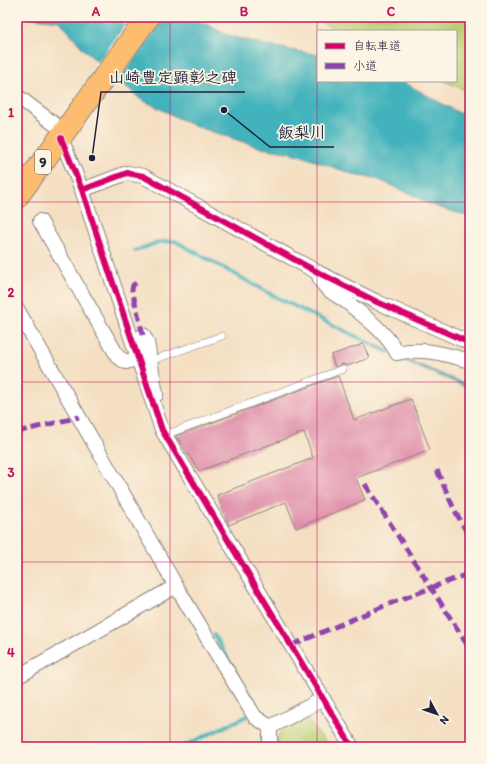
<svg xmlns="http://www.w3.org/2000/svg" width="487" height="764" viewBox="0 0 487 764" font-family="Itim,'Klee One',sans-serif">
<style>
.green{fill:#bbce71;stroke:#6e7856}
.water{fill:#43b3bc;stroke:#326a7c}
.pier{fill:#f4dfc2}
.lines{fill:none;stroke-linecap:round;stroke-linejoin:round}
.stream{stroke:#43b3bc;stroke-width:4}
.building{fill:#df8ca9}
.service-casing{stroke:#8b807e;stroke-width:8}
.minor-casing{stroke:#8b807e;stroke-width:16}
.trunk-casing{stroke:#8b807e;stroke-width:24}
.service{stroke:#fff;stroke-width:7}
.minor{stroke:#fff;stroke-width:14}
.trunk{stroke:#fcbd6f;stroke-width:22}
.quiet{stroke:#8e44ad;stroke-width:5;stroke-dasharray:10 5;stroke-linecap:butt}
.cycleway-casing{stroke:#fcf5e5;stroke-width:8}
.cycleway{stroke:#d6006c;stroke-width:6}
.grid{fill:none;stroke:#c2185b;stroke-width:1;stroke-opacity:0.55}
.labels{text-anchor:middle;stroke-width:3.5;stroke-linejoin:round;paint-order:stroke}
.shield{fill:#fcf5e5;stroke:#63616e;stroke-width:1}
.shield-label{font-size:14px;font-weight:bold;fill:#22223b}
.leader{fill:none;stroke:#22223b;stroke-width:1.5}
.callout-dot{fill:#22223b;stroke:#fcf5e5;stroke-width:1.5}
.callout-label{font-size:16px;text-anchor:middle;font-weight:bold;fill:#22223b;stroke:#fcf5e5;stroke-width:3.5;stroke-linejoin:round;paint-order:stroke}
.neatline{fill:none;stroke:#c2185b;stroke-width:1.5}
.grid-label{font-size:13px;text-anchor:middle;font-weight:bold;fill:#c2185b}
</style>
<rect width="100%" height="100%" fill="#fcf5e5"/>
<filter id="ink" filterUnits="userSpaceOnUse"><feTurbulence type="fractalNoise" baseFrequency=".025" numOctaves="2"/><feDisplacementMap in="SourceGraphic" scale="8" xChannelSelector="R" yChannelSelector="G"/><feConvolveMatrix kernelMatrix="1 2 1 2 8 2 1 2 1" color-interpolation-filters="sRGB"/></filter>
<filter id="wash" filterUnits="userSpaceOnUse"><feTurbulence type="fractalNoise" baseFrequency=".012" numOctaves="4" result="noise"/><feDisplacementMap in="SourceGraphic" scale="16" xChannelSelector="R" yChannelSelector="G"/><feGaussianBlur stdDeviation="0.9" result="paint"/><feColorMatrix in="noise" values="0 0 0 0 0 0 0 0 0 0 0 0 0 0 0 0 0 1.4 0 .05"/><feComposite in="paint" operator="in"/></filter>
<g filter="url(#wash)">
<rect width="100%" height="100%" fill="#f4dfc2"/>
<path class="green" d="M 312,17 L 470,17 L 470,92 L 444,81 L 456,81 L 456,31 L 340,31 Z
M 301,719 L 306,719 L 330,747 L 277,747 C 276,729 288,727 301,719 Z"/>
<path class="water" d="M 27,17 L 146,17 L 107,70 L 85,51 L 60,21 Z
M 149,17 L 192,17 L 227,35 L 270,46 L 318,55 L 318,81 L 401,81 L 470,119 L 470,217 L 429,204 L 415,196 L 375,178 L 358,176 L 293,153 L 262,148 L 192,125 L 139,98 L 110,72 Z
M 406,359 L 470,386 L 470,389 L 405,361 Z"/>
<path class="pier" d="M 131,17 L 164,17 L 117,82 L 97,64 Z"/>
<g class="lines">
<path class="stream" d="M 135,251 L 159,242 L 175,241 L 276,297 L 388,352
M 214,635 L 257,708
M 262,736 L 263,747
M 182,747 L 247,716"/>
</g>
<g id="blocks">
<path class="building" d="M 363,344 L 369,358 L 347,366 L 343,364 L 335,367 L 331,355 Z
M 338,376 L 354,420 L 411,399 L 430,450 L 356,478 L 365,500 L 296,528 L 286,502 L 229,525 L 217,495 L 313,458 L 304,432 L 199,471 L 176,436 Z"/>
</g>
</g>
<g filter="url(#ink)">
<use href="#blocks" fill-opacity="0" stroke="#8b807e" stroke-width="1"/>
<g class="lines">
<g class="service-casing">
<path id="service" d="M 150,361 L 222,336
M 165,435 L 343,369"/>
</g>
<g class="minor-casing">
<path id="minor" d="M 17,96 L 65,132
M 61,138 L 82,190 L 162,430 L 352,747
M 82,190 L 127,173 L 143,176 L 319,273 L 377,302 L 470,343
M 40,221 L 118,357 L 126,362 L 136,359
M 319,276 C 322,289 338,295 348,303 C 365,317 387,333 397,353 C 423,347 445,354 470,361
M 17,309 L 176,586
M 143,335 L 147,342 L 156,395
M 17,677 L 176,586 L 255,717 L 270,727
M 270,747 L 270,727 L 323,699"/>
</g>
<g class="trunk-casing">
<path id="trunk" d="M 17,197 L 148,17"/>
</g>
<use href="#service" class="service"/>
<use href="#minor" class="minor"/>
<use href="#trunk" class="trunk"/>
<path class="quiet" d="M 136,283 L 133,285 L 132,290 L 143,335
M 17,432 L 79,417
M 437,470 L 454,509 L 470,538
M 365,484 L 470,649
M 292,645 L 389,604 L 470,573"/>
<g class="cycleway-casing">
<path id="cycleway" d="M 61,138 L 82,190 L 162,430 L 352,747
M 82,190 L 127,173 L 143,176 L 319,273 L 377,302 L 470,343"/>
</g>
<use href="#cycleway" class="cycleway"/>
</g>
</g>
<path class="grid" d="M 170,17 L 170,747M 317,17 L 317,747M 17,202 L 470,202M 17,382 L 470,382M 17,562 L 470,562"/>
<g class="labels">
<rect class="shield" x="35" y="150" width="16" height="24" rx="3"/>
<g class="shield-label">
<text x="43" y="167">9</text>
</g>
</g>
<path class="leader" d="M92 158L101 92H245M224 110L270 147H334"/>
<g class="callout-dot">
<circle cx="92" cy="158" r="4"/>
<circle cx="224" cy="110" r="4"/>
</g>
<g class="callout-label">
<text x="173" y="83">山崎豊定顕彰之碑</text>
<text x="302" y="138">飯梨川</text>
</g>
<rect width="487" height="764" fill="none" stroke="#fcf5e5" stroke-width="44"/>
<rect x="317" y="30" width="140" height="52" fill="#fcf5e5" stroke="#a5a1a1"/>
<rect x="325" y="43" width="20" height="6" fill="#d6006c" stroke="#a5a1a1"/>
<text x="353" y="50" font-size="12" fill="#22223b">自転車道</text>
<rect x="325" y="63" width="20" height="6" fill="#8e44ad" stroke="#a5a1a1"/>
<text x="353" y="70" font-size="12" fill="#22223b">小道</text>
<g transform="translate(437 714) rotate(130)" stroke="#fcf5e5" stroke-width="3" paint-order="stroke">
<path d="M0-3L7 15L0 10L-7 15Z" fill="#22223b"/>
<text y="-6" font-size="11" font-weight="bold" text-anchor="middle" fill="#22223b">N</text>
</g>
<rect x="22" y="22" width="443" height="720" class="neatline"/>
<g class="grid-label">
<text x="96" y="16">A</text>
<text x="244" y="16">B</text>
<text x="391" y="16">C</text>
<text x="11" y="117">1</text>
<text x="11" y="297">2</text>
<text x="11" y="477">3</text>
<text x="11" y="657">4</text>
</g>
</svg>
